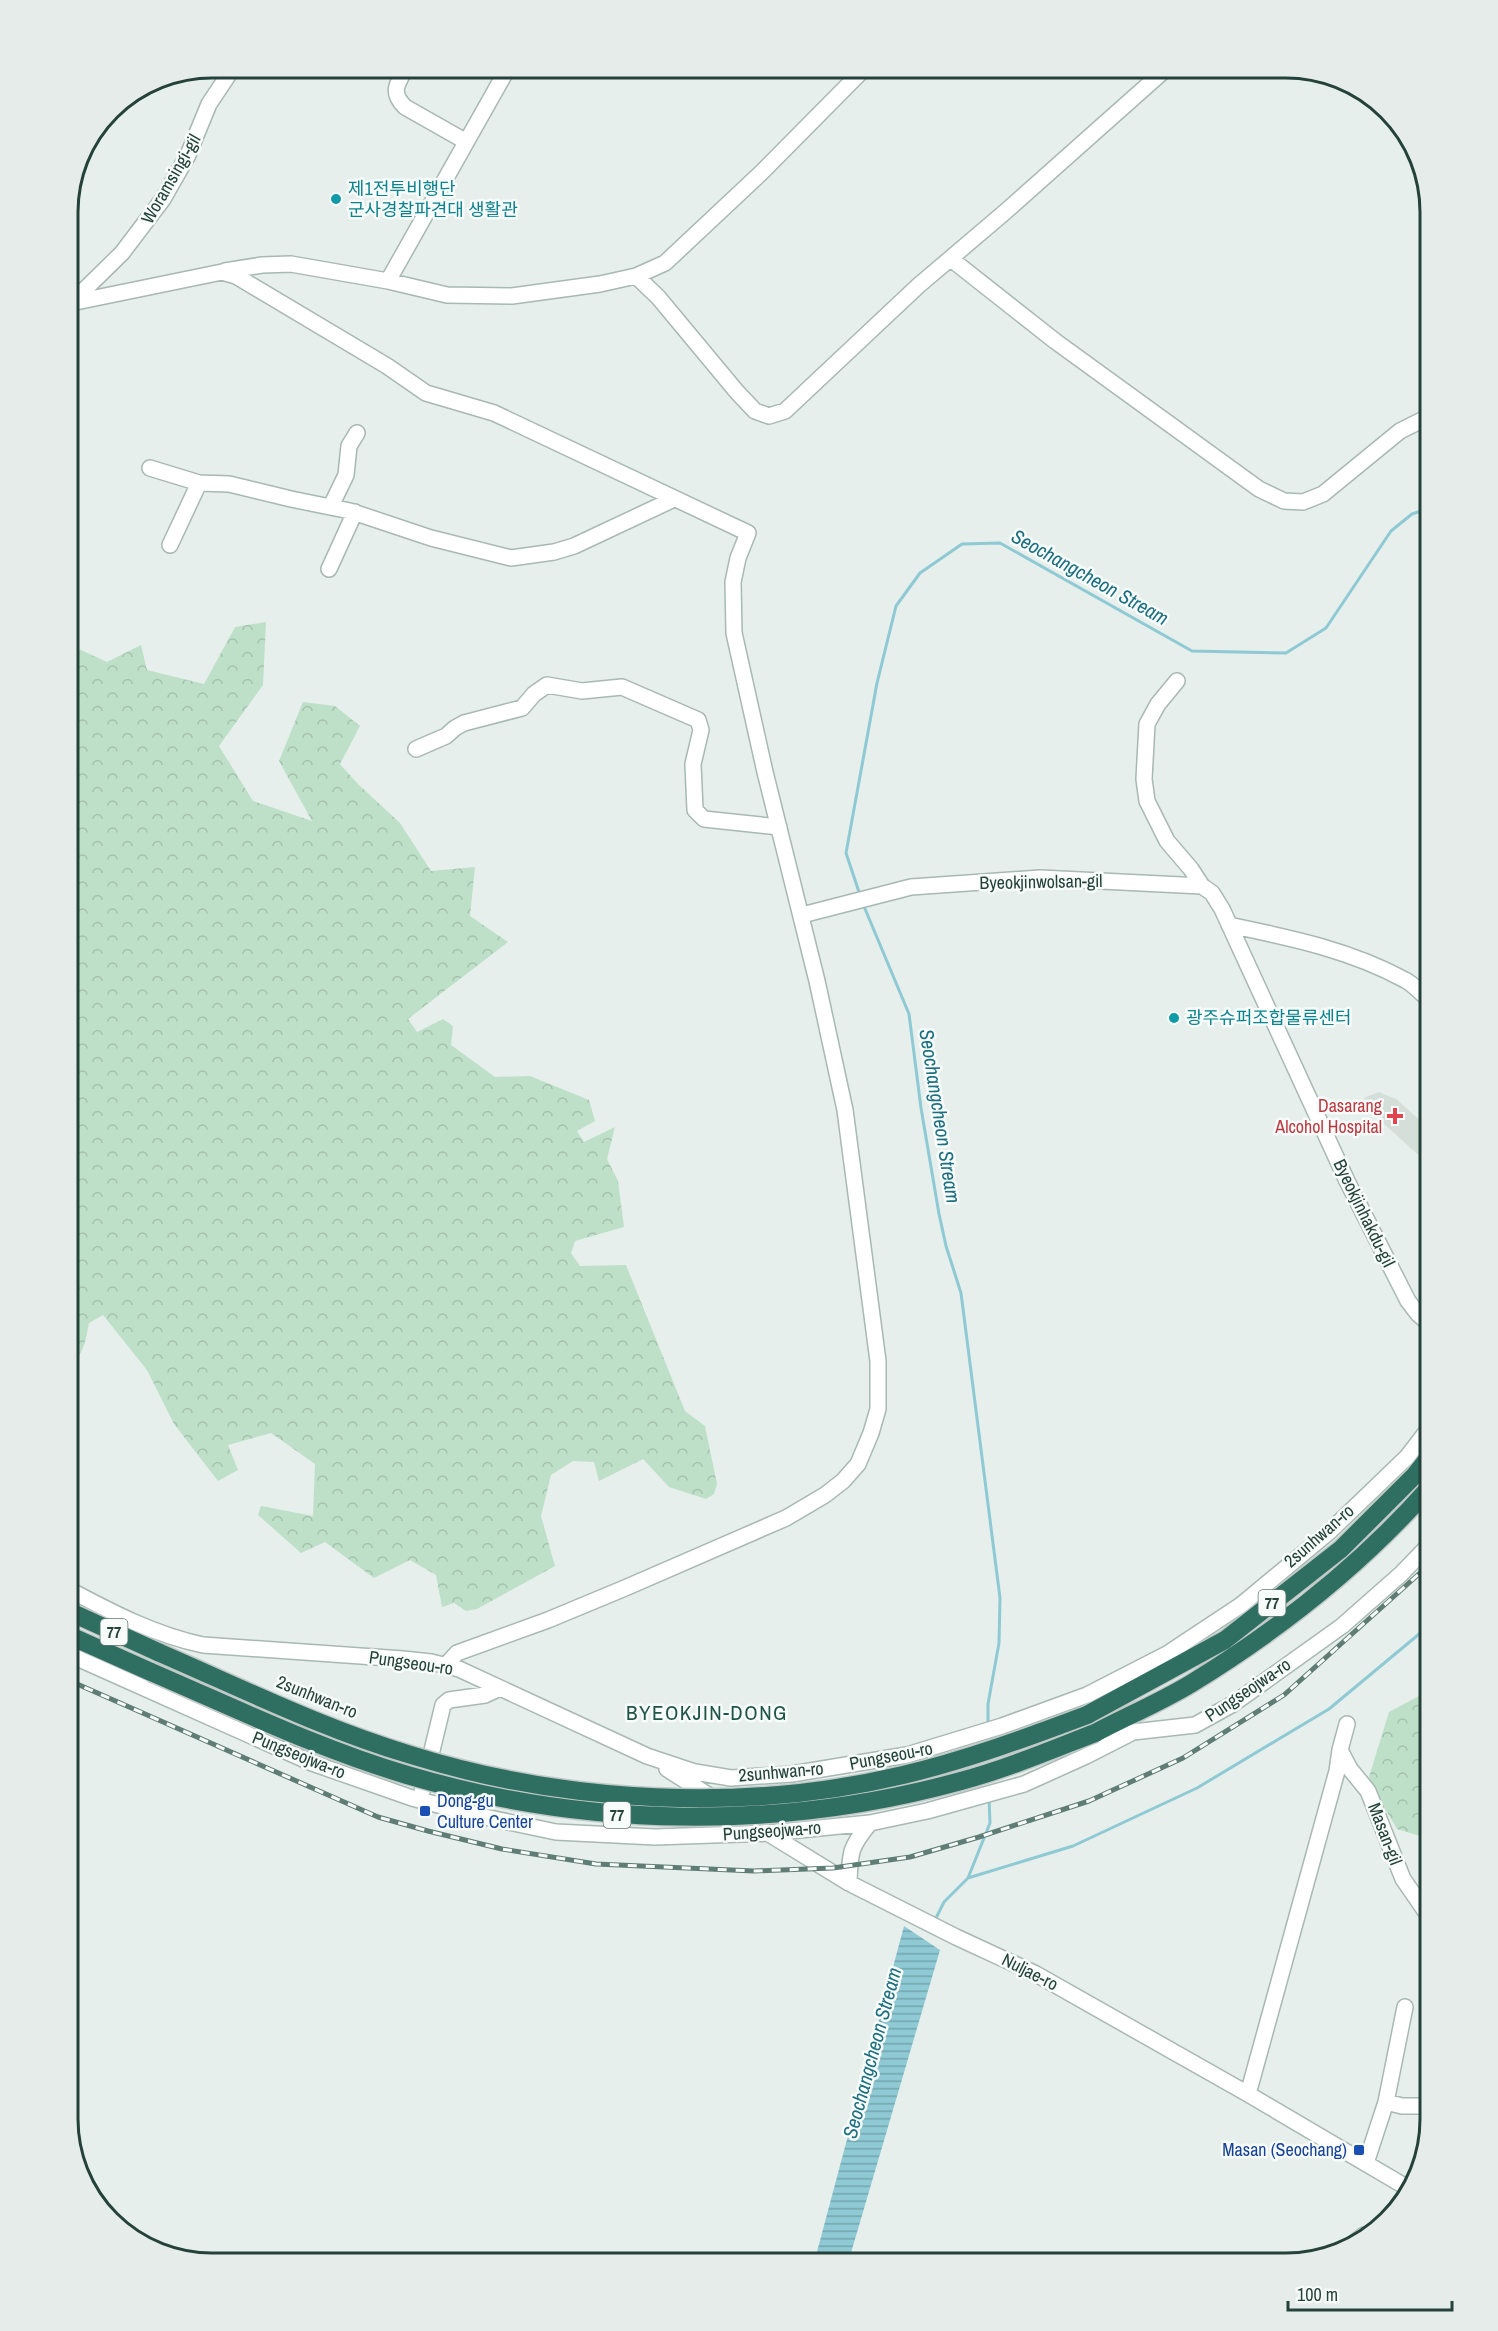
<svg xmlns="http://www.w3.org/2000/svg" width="1498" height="2331" viewBox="0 0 1498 2331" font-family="'Archivo Narrow','Noto Sans KR',sans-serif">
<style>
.built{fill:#d4dfda}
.forest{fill:url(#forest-crowns)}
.water{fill:url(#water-rules)}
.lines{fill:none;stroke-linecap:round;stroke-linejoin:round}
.stream{stroke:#8ec9d4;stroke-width:3}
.minor-casing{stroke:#a8b8b2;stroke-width:18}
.highway-casing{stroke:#c2cac8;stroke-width:21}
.minor{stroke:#fff;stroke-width:15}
.highway{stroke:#2f6f62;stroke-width:18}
.rail-casing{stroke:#5f7d75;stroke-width:5}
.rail{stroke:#f7fbf9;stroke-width:3;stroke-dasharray:9;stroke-linecap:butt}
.highway-bridge-casing{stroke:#c2cac8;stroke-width:21;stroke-linecap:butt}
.highway-bridge{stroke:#2f6f62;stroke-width:18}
.culture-dot{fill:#0f9aa8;stroke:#f7fbf9;stroke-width:2}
.health-dot{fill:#e0444e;stroke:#f7fbf9;stroke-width:2}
.transit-dot{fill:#1a4fb4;stroke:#f7fbf9;stroke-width:2}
.labels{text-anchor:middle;stroke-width:5;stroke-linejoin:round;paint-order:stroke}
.shield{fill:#f7fbf9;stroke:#637a73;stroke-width:1.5}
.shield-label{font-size:16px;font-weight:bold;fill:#24423a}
.street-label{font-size:18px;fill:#24423a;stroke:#f7fbf9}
.culture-label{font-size:18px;fill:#0d838f;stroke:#f7fbf9;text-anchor:start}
.health-label{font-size:18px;fill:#be3a42;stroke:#f7fbf9;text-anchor:end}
.transit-label{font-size:18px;fill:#164399;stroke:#f7fbf9;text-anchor:start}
.water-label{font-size:20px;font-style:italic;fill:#1c6f80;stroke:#f7fbf9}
.quarter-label{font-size:21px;letter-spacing:1.5px;fill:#1f5548;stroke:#f7fbf9}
.rim{fill:none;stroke:#24423a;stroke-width:3}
</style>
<defs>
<pattern id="forest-crowns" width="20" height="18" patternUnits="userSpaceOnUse" patternTransform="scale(1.5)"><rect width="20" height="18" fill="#bfe0c8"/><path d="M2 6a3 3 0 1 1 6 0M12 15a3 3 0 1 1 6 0" fill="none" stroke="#a4c1ad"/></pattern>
<pattern id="water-rules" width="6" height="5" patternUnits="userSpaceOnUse" patternTransform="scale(1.5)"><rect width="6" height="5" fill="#8ec9d4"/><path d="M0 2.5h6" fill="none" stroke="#74a5ad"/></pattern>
</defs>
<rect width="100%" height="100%" fill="#e6efeb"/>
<path class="built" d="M 1379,1092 L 1396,1099 L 1430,1129 L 1430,1157 L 1425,1161 L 1361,1103 L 1366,1097 Z"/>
<path class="forest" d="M 266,622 L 263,685 L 219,746 L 253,801 L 312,821 L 279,761 L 303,702 L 335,706 L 360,726 L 340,764 L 358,784 L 400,823 L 431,871 L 475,867 L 470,916 L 508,942 L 408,1019 L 417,1032 L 443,1019 L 453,1026 L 451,1045 L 495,1077 L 530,1076 L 589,1100 L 595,1121 L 577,1131 L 584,1142 L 615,1127 L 607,1159 L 618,1181 L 624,1227 L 575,1241 L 571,1253 L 580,1266 L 626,1265 L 685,1411 L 705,1426 L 717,1484 L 714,1494 L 706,1499 L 669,1487 L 643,1459 L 599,1481 L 594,1462 L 573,1461 L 551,1475 L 541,1516 L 555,1566 L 477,1609 L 466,1611 L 454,1603 L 442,1607 L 436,1575 L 410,1560 L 374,1578 L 325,1542 L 301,1553 L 258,1515 L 261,1506 L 313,1516 L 315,1464 L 271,1433 L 228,1445 L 238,1470 L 218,1481 L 174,1424 L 147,1370 L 103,1315 L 89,1323 C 86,1338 84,1358 68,1365 L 68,644 L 107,662 L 141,645 L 147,670 L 204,684 L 235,627 Z
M 1430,1686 L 1430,1839 L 1397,1829 L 1368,1780 L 1389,1712 L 1419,1696 Z"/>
<path class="water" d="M 904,1926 L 940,1950 L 848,2263 L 814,2263 Z"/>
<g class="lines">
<path class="stream" d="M 860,895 L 846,853 L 877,683 L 896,606 L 920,573 L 962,544 L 1000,543 L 1192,651 L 1286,653 L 1326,628 L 1391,531 L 1412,514 L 1430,508
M 863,904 L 909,1014 L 921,1108 L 939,1214 L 946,1246 L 961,1293 L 1000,1598 L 999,1643 L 988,1704 L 988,1725
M 968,1878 L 1073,1846 L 1197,1788 L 1329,1709 L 1430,1625
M 934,1922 L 944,1902 L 968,1878 L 990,1823 L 989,1798"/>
<g class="minor-casing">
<path id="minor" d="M 406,68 C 397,84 390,92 405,107 L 465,141
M 951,259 L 1055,341 L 1259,489 L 1284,501 L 1303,502 L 1323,494 L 1400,431 L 1430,416
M 225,271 L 262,265 L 291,264 L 388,281 L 447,295 L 512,296 L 600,284 L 636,276 L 665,263 L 762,172 L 865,68
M 636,276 L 658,297 L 737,392 L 755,411 L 769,416 L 785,411 L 918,286 L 1005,212 L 1167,68
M 388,281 L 508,68
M 72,302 L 122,253 L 163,199 L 188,155 L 209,104 L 233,68
M 71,303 L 222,272 L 236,276 L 387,366 L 426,393 L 494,413 L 748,533 L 738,558 L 733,582 L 734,633 L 765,772 L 817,981 L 845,1110 L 878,1361 L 878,1409 L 871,1433 L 858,1464 L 843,1481 L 825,1495 L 786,1518 L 625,1588 L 548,1620 L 457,1653 L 445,1666
M 150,468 L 199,483 L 229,484 L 291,499 L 350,511 L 431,538 L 511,558 L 554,552 L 574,546 L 674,499
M 331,506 L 346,475 L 349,446 L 357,433
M 170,545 L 199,483
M 329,569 L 355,512
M 1177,681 L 1158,704 L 1147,724 L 1144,779 L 1147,801 L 1167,841 L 1191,869 L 1202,886 L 1212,893 L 1222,909 L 1347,1181 L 1408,1301 L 1418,1314 L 1430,1324
M 416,749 L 446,736 L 455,728 L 464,723 L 522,708 L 534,694 L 547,685 L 582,691 L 622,687 L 698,720 L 701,730 L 693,764 L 695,810 L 704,819 L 779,827
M 802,915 L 911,887 L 1040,878 L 1202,886
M 1229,925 C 1291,938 1350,950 1405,980 C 1415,985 1422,995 1430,1000
M 68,1589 C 111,1612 155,1635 203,1645 L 403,1659 L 431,1662 L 459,1669 L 647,1756 L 695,1772 L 731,1778 L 792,1774 L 907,1755 L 1002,1726 L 1087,1695 L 1167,1654 L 1241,1605 L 1329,1532 L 1407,1457 L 1430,1427
M 68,1654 L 312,1763 L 412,1798 L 480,1816 L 556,1832 L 655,1837 L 769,1833 L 870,1823 L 927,1811 L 1024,1784 L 1086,1756 L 1133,1732 L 1195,1725 L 1233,1704 L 1342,1626 L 1401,1574 L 1430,1544
M 1340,1750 L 1350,1769 L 1368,1791 L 1403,1879 L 1430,1918
M 667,1769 L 716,1800
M 420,1800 L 443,1705 L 449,1700 L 485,1695 L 500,1688
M 766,1832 L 849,1883 L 956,1937 L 1036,1974 L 1248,2094 L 1411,2190
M 849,1883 C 850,1852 850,1847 870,1823
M 1248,2094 L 1337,1771 L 1340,1750 L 1347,1724
M 1386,2102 L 1402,2106 L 1430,2106
M 1366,2163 L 1386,2102 L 1405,2007
M 1345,2250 L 1364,2235"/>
</g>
<g class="highway-casing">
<path id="highway" d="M 68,1611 L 160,1653
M 68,1635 L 151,1672
M 1087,1715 L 1225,1640 L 1341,1549 L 1415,1475 L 1430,1456
M 1095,1733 C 1127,1716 1161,1702 1192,1683 C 1280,1629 1362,1564 1430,1487"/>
</g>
<use href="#minor" class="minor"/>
<use href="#highway" class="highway"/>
<g class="rail-casing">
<path id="rail" d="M 68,1680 L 378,1817 L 428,1831 L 502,1849 L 596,1864 L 754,1871 L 833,1868 L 910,1857 L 979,1837 L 1089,1801 L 1183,1758 L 1284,1695 L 1430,1564"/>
</g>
<use href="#rail" class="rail"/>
<g class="highway-bridge-casing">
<path id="highway-bridge" d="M 160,1653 C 243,1689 324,1729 411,1755 C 565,1803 745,1813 903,1775 C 966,1760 1026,1738 1087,1715
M 151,1672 C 235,1708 319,1749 407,1775 C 588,1828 778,1831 961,1781 C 1006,1769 1051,1750 1095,1733"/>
</g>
<use href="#highway-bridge" class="highway-bridge"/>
</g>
<g class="culture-dot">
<circle cx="336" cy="199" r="6"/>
<circle cx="1174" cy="1018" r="6"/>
</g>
<path class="health-dot" d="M1392 1107h6v6h6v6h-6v6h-6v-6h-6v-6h6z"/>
<g class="transit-dot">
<rect x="419" y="1805" width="12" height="12" rx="3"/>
<rect x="1353" y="2144" width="12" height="12" rx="3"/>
</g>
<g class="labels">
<g class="shield">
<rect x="1258.5" y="1590" width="27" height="26" rx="4.5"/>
<rect x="100.5" y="1619" width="27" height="26" rx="4.5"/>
<rect x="603.5" y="1802" width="27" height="26" rx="4.5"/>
</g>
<g class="shield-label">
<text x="1272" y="1609">77</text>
<text x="114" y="1638">77</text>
<text x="617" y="1821">77</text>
</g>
<g class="street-label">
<text transform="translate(171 179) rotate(-60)" y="6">Woramsingi-gil</text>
<text transform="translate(1041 882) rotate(-1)" y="6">Byeokjinwolsan-gil</text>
<text transform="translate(1364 1213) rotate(64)" y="6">Byeokjinhakdu-gil</text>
<text transform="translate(1319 1536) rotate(-41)" y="6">2sunhwan-ro</text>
<text transform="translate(411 1663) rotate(8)" y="6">Pungseou-ro</text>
<text transform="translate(1248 1690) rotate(-34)" y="6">Pungseojwa-ro</text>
<text transform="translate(317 1697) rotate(22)" y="6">2sunhwan-ro</text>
<text transform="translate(299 1755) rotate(22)" y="6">Pungseojwa-ro</text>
<text transform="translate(891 1756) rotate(-11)" y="6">Pungseou-ro</text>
<text transform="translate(781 1772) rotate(-5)" y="6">2sunhwan-ro</text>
<text transform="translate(772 1831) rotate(-4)" y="6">Pungseojwa-ro</text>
<text transform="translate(1385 1834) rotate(69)" y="6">Masan-gil</text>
<text transform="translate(1030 1972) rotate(27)" y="6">Nuljae-ro</text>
</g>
<g class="culture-label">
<text x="348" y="195">제1전투비행단<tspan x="348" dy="21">군사경찰파견대 생활관</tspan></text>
<text x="1186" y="1024">광주슈퍼조합물류센터</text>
</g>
<g class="health-label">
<text x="1382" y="1112">Dasarang<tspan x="1382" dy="21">Alcohol Hospital</tspan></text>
</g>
<g class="transit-label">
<text x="437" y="1807">Dong-gu<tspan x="437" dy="21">Culture Center</tspan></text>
<text x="1347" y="2156" text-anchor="end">Masan (Seochang)</text>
</g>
<g class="water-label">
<text transform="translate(1090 577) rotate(29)" y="7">Seochangcheon Stream</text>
<text transform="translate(940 1116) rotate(81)" y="7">Seochangcheon Stream</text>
<text transform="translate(872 2053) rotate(-75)" y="7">Seochangcheon Stream</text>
</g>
<g class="quarter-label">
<text x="707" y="1720">BYEOKJIN-DONG</text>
</g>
</g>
<path d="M0 0H1498V2331H0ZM212 78H1286A134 134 0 0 1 1420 212V2119A134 134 0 0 1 1286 2253H212A134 134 0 0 1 78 2119V212A134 134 0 0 1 212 78Z" fill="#e6ecea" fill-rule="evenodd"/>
<path class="rim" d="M212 78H1286A134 134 0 0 1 1420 212V2119A134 134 0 0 1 1286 2253H212A134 134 0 0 1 78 2119V212A134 134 0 0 1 212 78Z"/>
<path d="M1288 2301v9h164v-9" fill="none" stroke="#24423a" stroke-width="3"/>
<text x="1297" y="2301" font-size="18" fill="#24423a" stroke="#f7fbf9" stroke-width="4.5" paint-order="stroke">100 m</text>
</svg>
